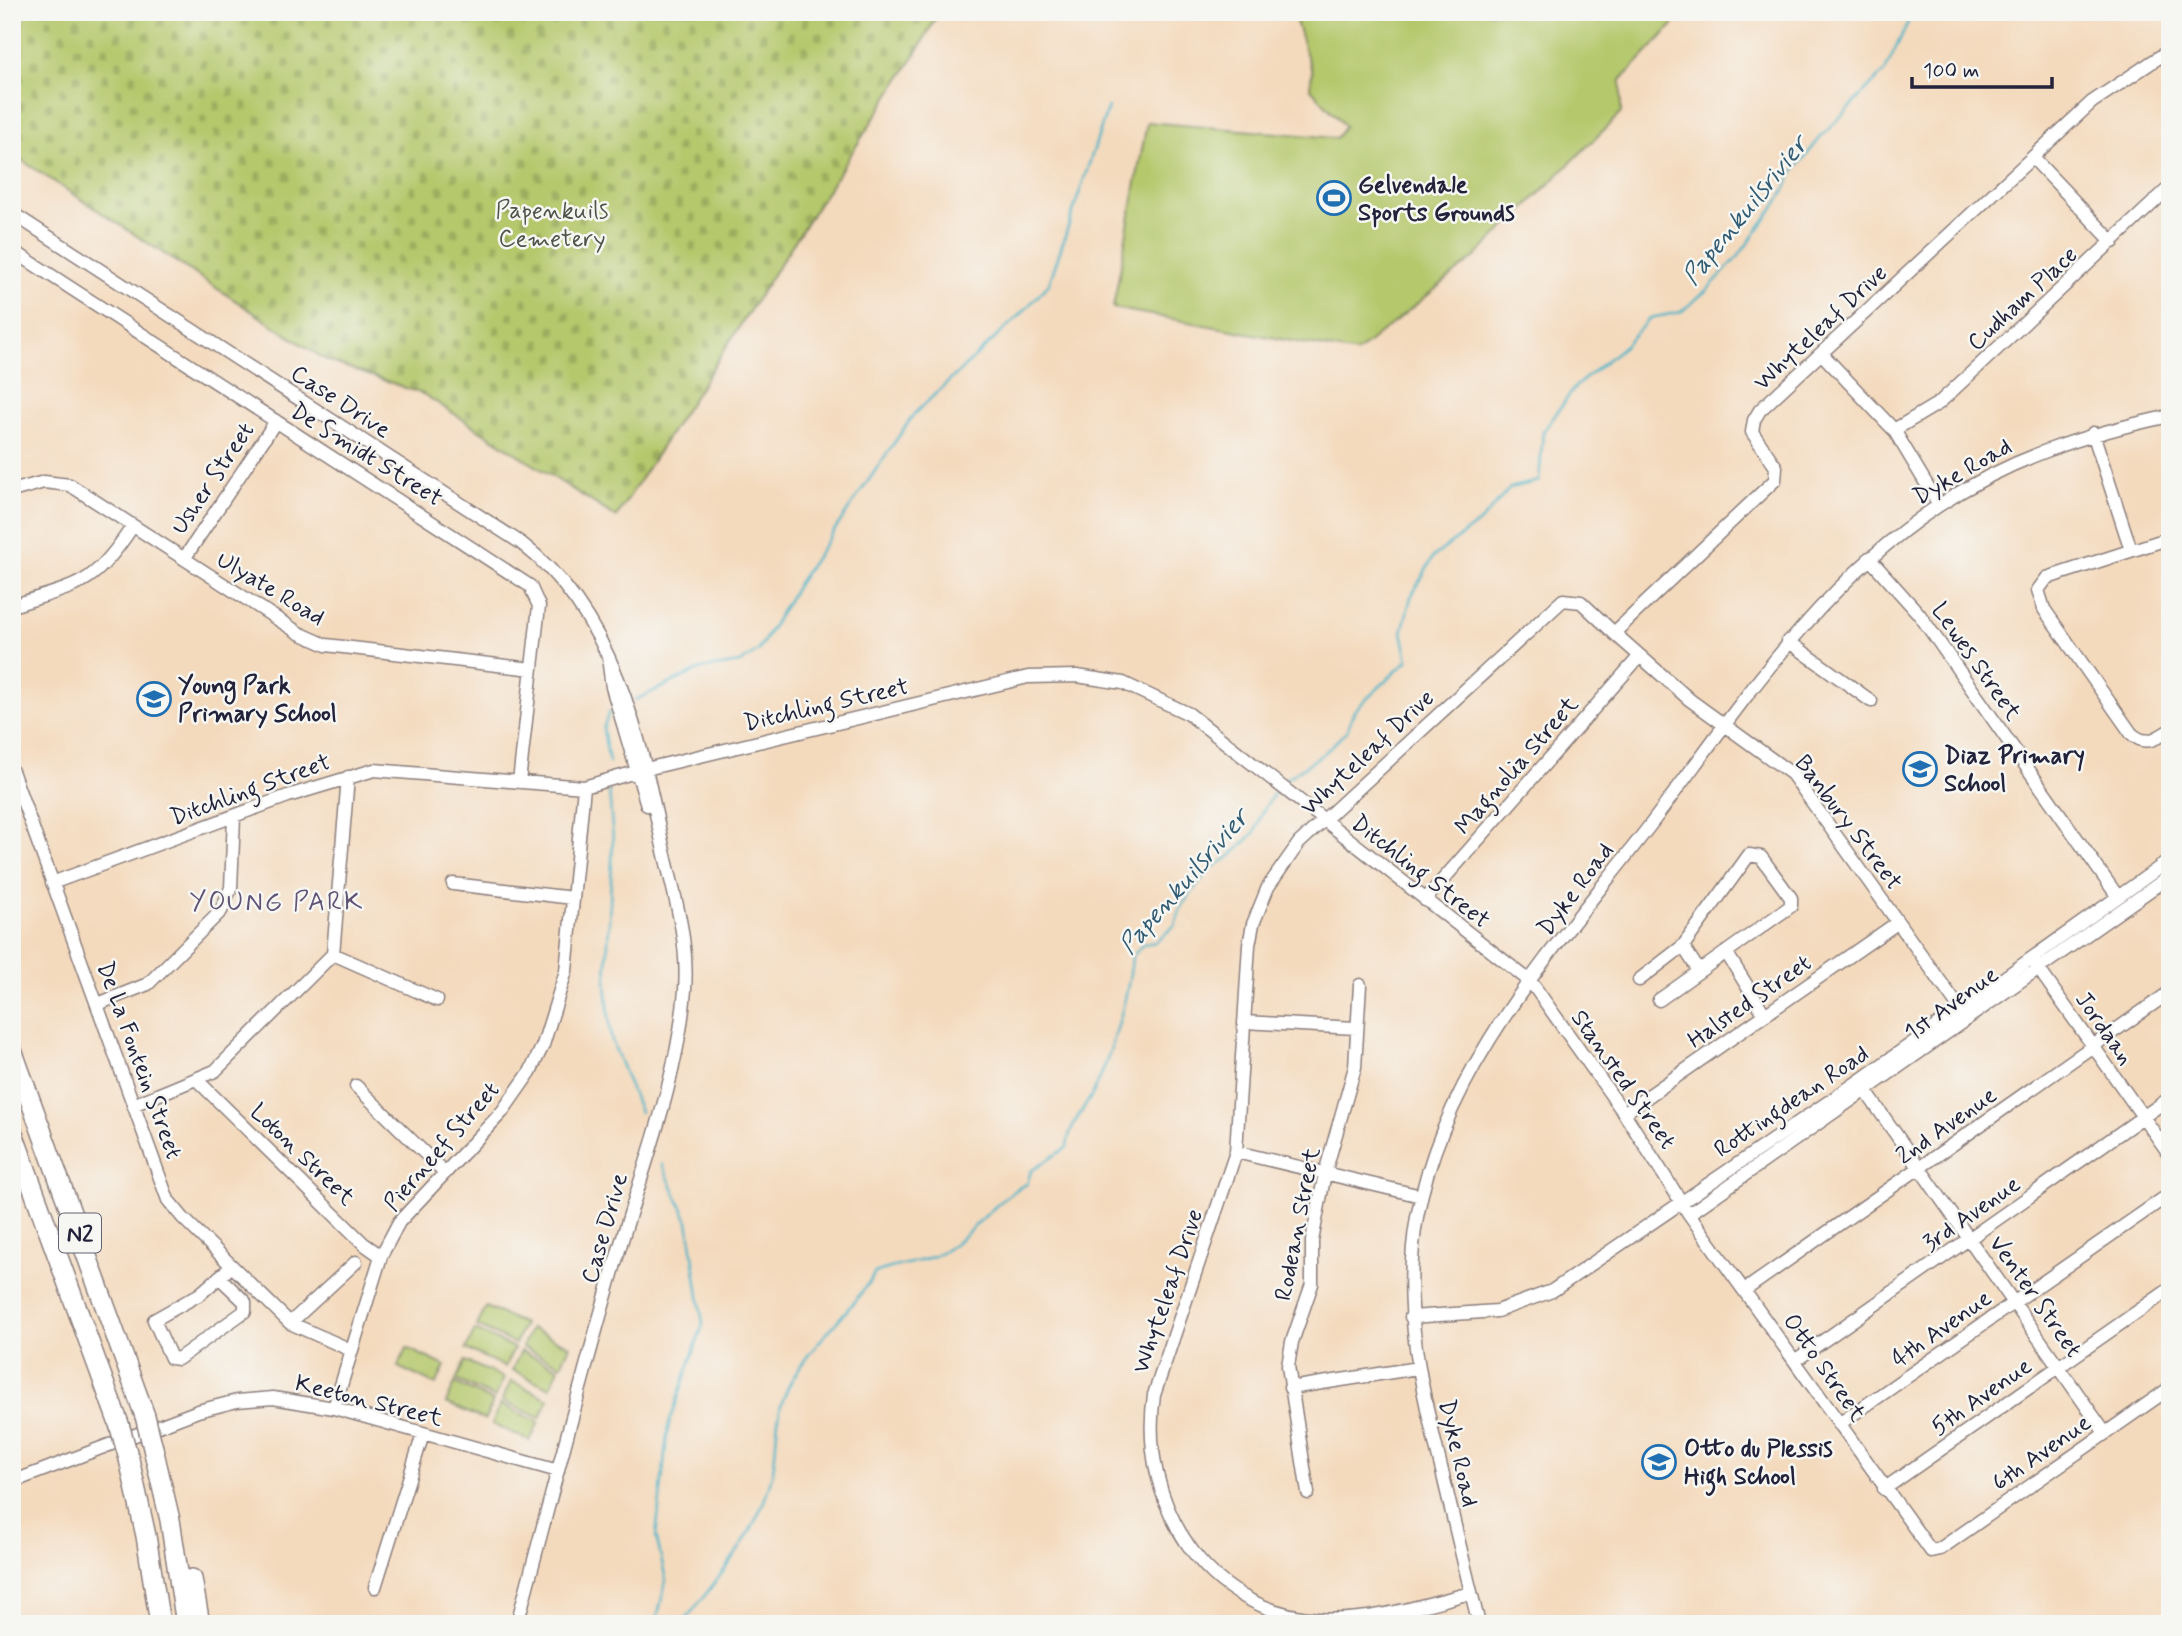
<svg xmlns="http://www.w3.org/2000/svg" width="2182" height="1636" viewBox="0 0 2182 1636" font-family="Mynerve,sans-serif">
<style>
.grass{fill:#b5c86c;stroke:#6c7554;stroke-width:2}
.cemetery{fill:url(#cemetery-stones);stroke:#6c7554;stroke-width:2}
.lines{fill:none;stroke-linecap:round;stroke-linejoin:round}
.stream{stroke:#49b3c7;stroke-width:2.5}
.minor-casing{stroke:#8b7e7c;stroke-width:15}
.highway-casing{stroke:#8b7e7c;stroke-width:22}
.minor{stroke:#fff;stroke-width:12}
.highway{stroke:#fff;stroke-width:19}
.highway-bridge-casing{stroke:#8b7e7c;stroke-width:22;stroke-linecap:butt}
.highway-bridge{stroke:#fff;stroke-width:19}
.labels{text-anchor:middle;stroke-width:5;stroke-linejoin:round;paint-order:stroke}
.shield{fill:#f6f6f2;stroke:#626272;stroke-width:2}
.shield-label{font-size:23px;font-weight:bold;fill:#22223b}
.poi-label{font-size:24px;font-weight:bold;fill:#22223b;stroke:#f6f6f2;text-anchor:start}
.park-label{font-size:24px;fill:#4e544a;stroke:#f6f6f2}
.street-label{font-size:24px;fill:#22223b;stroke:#f6f6f2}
.water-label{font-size:26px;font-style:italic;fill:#325c73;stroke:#f6f6f2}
.neighbourhood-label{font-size:26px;letter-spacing:2px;fill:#605376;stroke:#f6f6f2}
</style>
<defs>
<pattern id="cemetery-stones" width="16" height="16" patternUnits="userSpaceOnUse" patternTransform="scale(1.75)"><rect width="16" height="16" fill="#b5c86c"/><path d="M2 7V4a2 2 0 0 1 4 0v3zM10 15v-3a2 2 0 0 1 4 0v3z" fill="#9bac5e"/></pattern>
</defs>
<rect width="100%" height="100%" fill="#f6f6f2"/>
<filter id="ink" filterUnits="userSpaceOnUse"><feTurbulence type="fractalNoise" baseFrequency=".0143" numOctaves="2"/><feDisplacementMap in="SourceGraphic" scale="14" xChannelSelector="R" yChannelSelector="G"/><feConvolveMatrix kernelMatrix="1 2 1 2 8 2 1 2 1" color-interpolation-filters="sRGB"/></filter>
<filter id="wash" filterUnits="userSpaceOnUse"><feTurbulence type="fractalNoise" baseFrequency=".00686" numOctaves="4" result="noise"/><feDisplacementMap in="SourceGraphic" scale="28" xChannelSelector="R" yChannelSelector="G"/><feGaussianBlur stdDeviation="1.57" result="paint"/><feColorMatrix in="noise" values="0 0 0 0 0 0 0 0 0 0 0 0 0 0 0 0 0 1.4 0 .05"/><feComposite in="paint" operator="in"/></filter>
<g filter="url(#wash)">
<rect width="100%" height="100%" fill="#f4dabd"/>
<path class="grass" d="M 1293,12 L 1685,12 L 1621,80 L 1621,113 L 1475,257 L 1356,353 L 1113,308 L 1147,122 L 1336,138 L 1345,126 L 1310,88 L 1312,72 Z
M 486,1307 L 524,1324 L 515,1344 L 477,1326 Z
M 531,1328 L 570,1346 L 561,1365 L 522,1347 Z
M 475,1330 L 514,1348 L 505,1367 L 466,1349 Z
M 407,1348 L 445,1366 L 436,1385 L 398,1367 Z
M 521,1351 L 559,1368 L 550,1388 L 512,1370 Z
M 465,1361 L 504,1378 L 495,1398 L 456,1380 Z
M 511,1381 L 549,1399 L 540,1418 L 502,1401 Z
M 455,1383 L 493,1401 L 485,1420 L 446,1403 Z
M 500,1404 L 539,1422 L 530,1441 L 492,1424 Z"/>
<path class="cemetery" d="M 12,12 L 939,12 L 919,49 L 616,517 L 423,394 L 326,360 L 12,154 Z"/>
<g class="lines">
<path class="stream" d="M 635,700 L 701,669 L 740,663 L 758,651 L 799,582 L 914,414 L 1022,313 L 1049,284 L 1108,107
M 609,712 L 603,729 L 609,762
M 1283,781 L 1323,754 L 1347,731 L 1354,711 L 1408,660 L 1402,632 L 1411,597 L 1433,557 L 1482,520 L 1510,488 L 1539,481 L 1543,432 L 1575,387 L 1624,346 L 1650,318 L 1681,312 L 1708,289 L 1738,257 L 1782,196 L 1794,171 L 1821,137 L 1885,71 L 1910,18 L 1924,12
M 609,791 L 613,840 L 606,983 L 611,1038 L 640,1112
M 656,1624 L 666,1580 L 656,1536 L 668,1427 L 703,1324 L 688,1221 L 662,1164
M 682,1624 C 719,1577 761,1531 773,1470 C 778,1443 774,1418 786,1392 C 805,1347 850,1315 875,1273 C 896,1264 924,1263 943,1252 C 972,1235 999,1195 1027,1184 L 1031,1171 L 1067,1147 C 1069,1123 1085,1110 1095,1089 C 1111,1055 1129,994 1132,957 L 1143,944 L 1156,942 L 1175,925 L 1182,905 L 1210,869 L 1231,856 L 1255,832 L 1262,812 L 1277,789"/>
</g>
</g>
<g filter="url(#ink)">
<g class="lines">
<g class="minor-casing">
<path id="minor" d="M 2033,158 L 2113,242
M 12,213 L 521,543 C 614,615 639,733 662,842 C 673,892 689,938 685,990 C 678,1080 642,1170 617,1257 C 581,1379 550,1501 517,1624
M 12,250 L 530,586 L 539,606 L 519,782
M 1822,354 L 1894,430 L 1939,505
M 1894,430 L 1939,403 L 2170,187
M 2093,433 L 2131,550
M 12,491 L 44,482 L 70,485 L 299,633 L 326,645 L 532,669
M 2170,538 L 2047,578 L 2038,590 L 2044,609 L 2131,733 C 2145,747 2156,739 2170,730
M 1869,558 L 1919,614 L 2118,897
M 184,559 L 276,421
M 12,606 C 79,584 92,588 132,527
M 1614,633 L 1690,700 L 1792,774 L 1960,1009
M 1788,641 L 1871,701
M 609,665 L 612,687 L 647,805
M 12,771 L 168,1200 L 183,1218 L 290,1323 L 351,1350
M 52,883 L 288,796 L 374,770 L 584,787 L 646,769 L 1028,677 L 1077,676 L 1123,683 L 1189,714 L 1531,982 L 1624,1113 L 1689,1214 L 1931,1551 L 1940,1549 L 2170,1388
M 453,884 L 573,898
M 1425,900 L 1639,657
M 1683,946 L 1699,971
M 1726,952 L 1765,1015
M 333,954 L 437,1000
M 2033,961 L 2170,1155
M 1639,980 L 1683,946 L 1749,855 L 1761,857 L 1791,898 L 1791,906 L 1659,1000
M 98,1004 L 148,984 L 221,911 L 231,888 L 234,817
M 1244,1022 L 1356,1028
M 197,1080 L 364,1244 L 381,1256
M 1860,1083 L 2105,1433
M 356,1086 L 444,1172
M 133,1105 L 215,1071 L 333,954 L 348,777
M 1624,1113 L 1897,923
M 1236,1152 L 1421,1196
M 1689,1214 L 2170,876
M 219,1277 L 245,1302 L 245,1311 L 178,1359 L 171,1358 L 154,1320 L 200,1294 L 232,1266
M 1745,1290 L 2170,992
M 1411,1317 L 1497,1311 L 1552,1291 L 1859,1081 L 2170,860
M 290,1323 L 356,1262
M 1796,1360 L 2170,1098
M 1290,1388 L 1418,1368
M 334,1408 L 381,1256 L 399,1222 L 502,1112 L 530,1072 L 543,1045 L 566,971 L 584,787
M 1839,1424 L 2170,1194
M 12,1482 L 198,1411 L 237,1401 L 273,1398 L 334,1408 L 558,1471
M 1884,1489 L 2170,1289
M 1308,1493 L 1288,1366 L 1292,1342 L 1312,1284 L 1312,1241 L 1325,1173 L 1355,1067 L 1360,985
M 375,1587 L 423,1434
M 1471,1593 C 1422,1605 1371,1623 1319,1619 C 1205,1612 1138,1502 1154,1395 L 1236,1152 L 1249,945 L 1253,924 L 1268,887 L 1299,843 L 1563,600 L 1581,602 L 1614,633 L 1775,480 L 1776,467 L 1752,432 L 1754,420 L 1760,410 L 2092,102 L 2170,50
M 1479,1624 C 1466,1573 1454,1522 1442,1471 C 1421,1387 1401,1305 1417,1217 C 1445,1064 1560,943 1651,824 C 1738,709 1816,587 1938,506 C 2010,458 2086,434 2170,416"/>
</g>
<g class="highway-casing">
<path id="highway" d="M 12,1050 L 145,1416
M 12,1131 L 119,1424
M 153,1448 L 170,1520 L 186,1624
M 129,1459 L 146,1536 L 160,1624
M 192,1579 L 200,1624"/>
</g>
<use href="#minor" class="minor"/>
<use href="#highway" class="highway"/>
<g class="highway-bridge-casing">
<path id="highway-bridge" d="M 145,1416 L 153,1448
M 119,1424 L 129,1459"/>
</g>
<use href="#highway-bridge" class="highway-bridge"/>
</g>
</g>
<defs>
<g id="stadium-ring" transform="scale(1.75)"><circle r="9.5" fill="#f6f6f2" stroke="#1f6fb2" stroke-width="1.5"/><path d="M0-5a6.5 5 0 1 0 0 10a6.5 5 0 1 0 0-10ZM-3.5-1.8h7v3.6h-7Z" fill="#1f6fb2"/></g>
<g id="school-ring" transform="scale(1.75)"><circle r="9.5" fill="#f6f6f2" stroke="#1f6fb2" stroke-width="1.5"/><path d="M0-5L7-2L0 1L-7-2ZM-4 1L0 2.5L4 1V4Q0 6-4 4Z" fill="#1f6fb2"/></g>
</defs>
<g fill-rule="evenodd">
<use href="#stadium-ring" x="1334" y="198"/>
<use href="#school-ring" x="154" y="699"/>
<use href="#school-ring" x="1920" y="769"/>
<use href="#school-ring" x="1659" y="1462"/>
</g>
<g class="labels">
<rect class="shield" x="59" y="1213.5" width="42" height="39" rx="5"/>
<g class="shield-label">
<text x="80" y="1241">N2</text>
</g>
<g class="poi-label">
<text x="1358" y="192">Gelvendale<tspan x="1358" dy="28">Sports Grounds</tspan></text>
<text x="178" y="693">Young Park<tspan x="178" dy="28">Primary School</tspan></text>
<text x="1944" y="763">Diaz Primary<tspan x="1944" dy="28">School</tspan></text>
<text x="1684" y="1456">Otto du Plessis<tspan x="1684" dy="28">High School</tspan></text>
</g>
<g class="park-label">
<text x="552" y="218">Papenkuils<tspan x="552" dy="28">Cemetery</tspan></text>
</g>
<g class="street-label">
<text transform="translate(2022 298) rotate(-43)" y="8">Cudham Place</text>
<text transform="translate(1820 327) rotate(-43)" y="8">Whyteleaf Drive</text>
<text transform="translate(341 401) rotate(33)" y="8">Case Drive</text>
<text transform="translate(367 454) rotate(32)" y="8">De Smidt Street</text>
<text transform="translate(1962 471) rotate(-30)" y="8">Dyke Road</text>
<text transform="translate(212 478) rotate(-56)" y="8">Usher Street</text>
<text transform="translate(271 588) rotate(31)" y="8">Ulyate Road</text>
<text transform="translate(1977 661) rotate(55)" y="8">Lewes Street</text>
<text transform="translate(826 704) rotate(-13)" y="8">Ditchling Street</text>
<text transform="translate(1367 752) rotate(-43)" y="8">Whyteleaf Drive</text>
<text transform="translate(1516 765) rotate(-49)" y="8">Magnolia Street</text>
<text transform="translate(250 789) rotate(-20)" y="8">Ditchling Street</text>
<text transform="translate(1849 822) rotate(53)" y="8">Banbury Street</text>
<text transform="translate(1421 871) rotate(38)" y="8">Ditchling Street</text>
<text transform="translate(1575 889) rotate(-53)" y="8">Dyke Road</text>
<text transform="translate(1749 1001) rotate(-35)" y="8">Halsted Street</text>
<text transform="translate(1951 1003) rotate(-36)" y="8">1st Avenue</text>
<text transform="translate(2105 1028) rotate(55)" y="8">Jordaan</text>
<text transform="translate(140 1060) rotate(70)" y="8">De La Fontein Street</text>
<text transform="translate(1624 1079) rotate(55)" y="8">Stansted Street</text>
<text transform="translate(1791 1101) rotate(-34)" y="8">Rottingdean Road</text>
<text transform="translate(1946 1125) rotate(-35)" y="8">2nd Avenue</text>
<text transform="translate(441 1146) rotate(-49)" y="8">Pierneef Street</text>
<text transform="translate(303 1154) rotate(44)" y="8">Loton Street</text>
<text transform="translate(1971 1213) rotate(-35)" y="8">3rd Avenue</text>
<text transform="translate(1297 1224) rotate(-79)" y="8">Rodean Street</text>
<text transform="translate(604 1228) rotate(-74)" y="8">Case Drive</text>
<text transform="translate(1167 1291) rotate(-71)" y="8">Whyteleaf Drive</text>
<text transform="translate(2036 1296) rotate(55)" y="8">Venter Street</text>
<text transform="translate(1941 1328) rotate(-35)" y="8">4th Avenue</text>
<text transform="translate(1825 1367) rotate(55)" y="8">Otto Street</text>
<text transform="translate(1981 1396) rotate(-35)" y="8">5th Avenue</text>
<text transform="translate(369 1400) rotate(14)" y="8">Keeton Street</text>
<text transform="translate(2041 1452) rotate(-35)" y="8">6th Avenue</text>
<text transform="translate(1459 1453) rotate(77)" y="8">Dyke Road</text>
</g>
<g class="water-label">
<text transform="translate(1744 210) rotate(-51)" y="9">Papenkuilsrivier</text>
<text transform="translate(1183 881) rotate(-49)" y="9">Papenkuilsrivier</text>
</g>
<g class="neighbourhood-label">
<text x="277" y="910">YOUNG PARK</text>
</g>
</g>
<rect width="2182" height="1636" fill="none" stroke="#f6f6f2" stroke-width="42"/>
<path d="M1912 77v10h140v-10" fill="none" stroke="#22223b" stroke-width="3.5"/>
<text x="1923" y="77" font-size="21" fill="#22223b" stroke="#f6f6f2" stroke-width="5" paint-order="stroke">100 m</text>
</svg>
